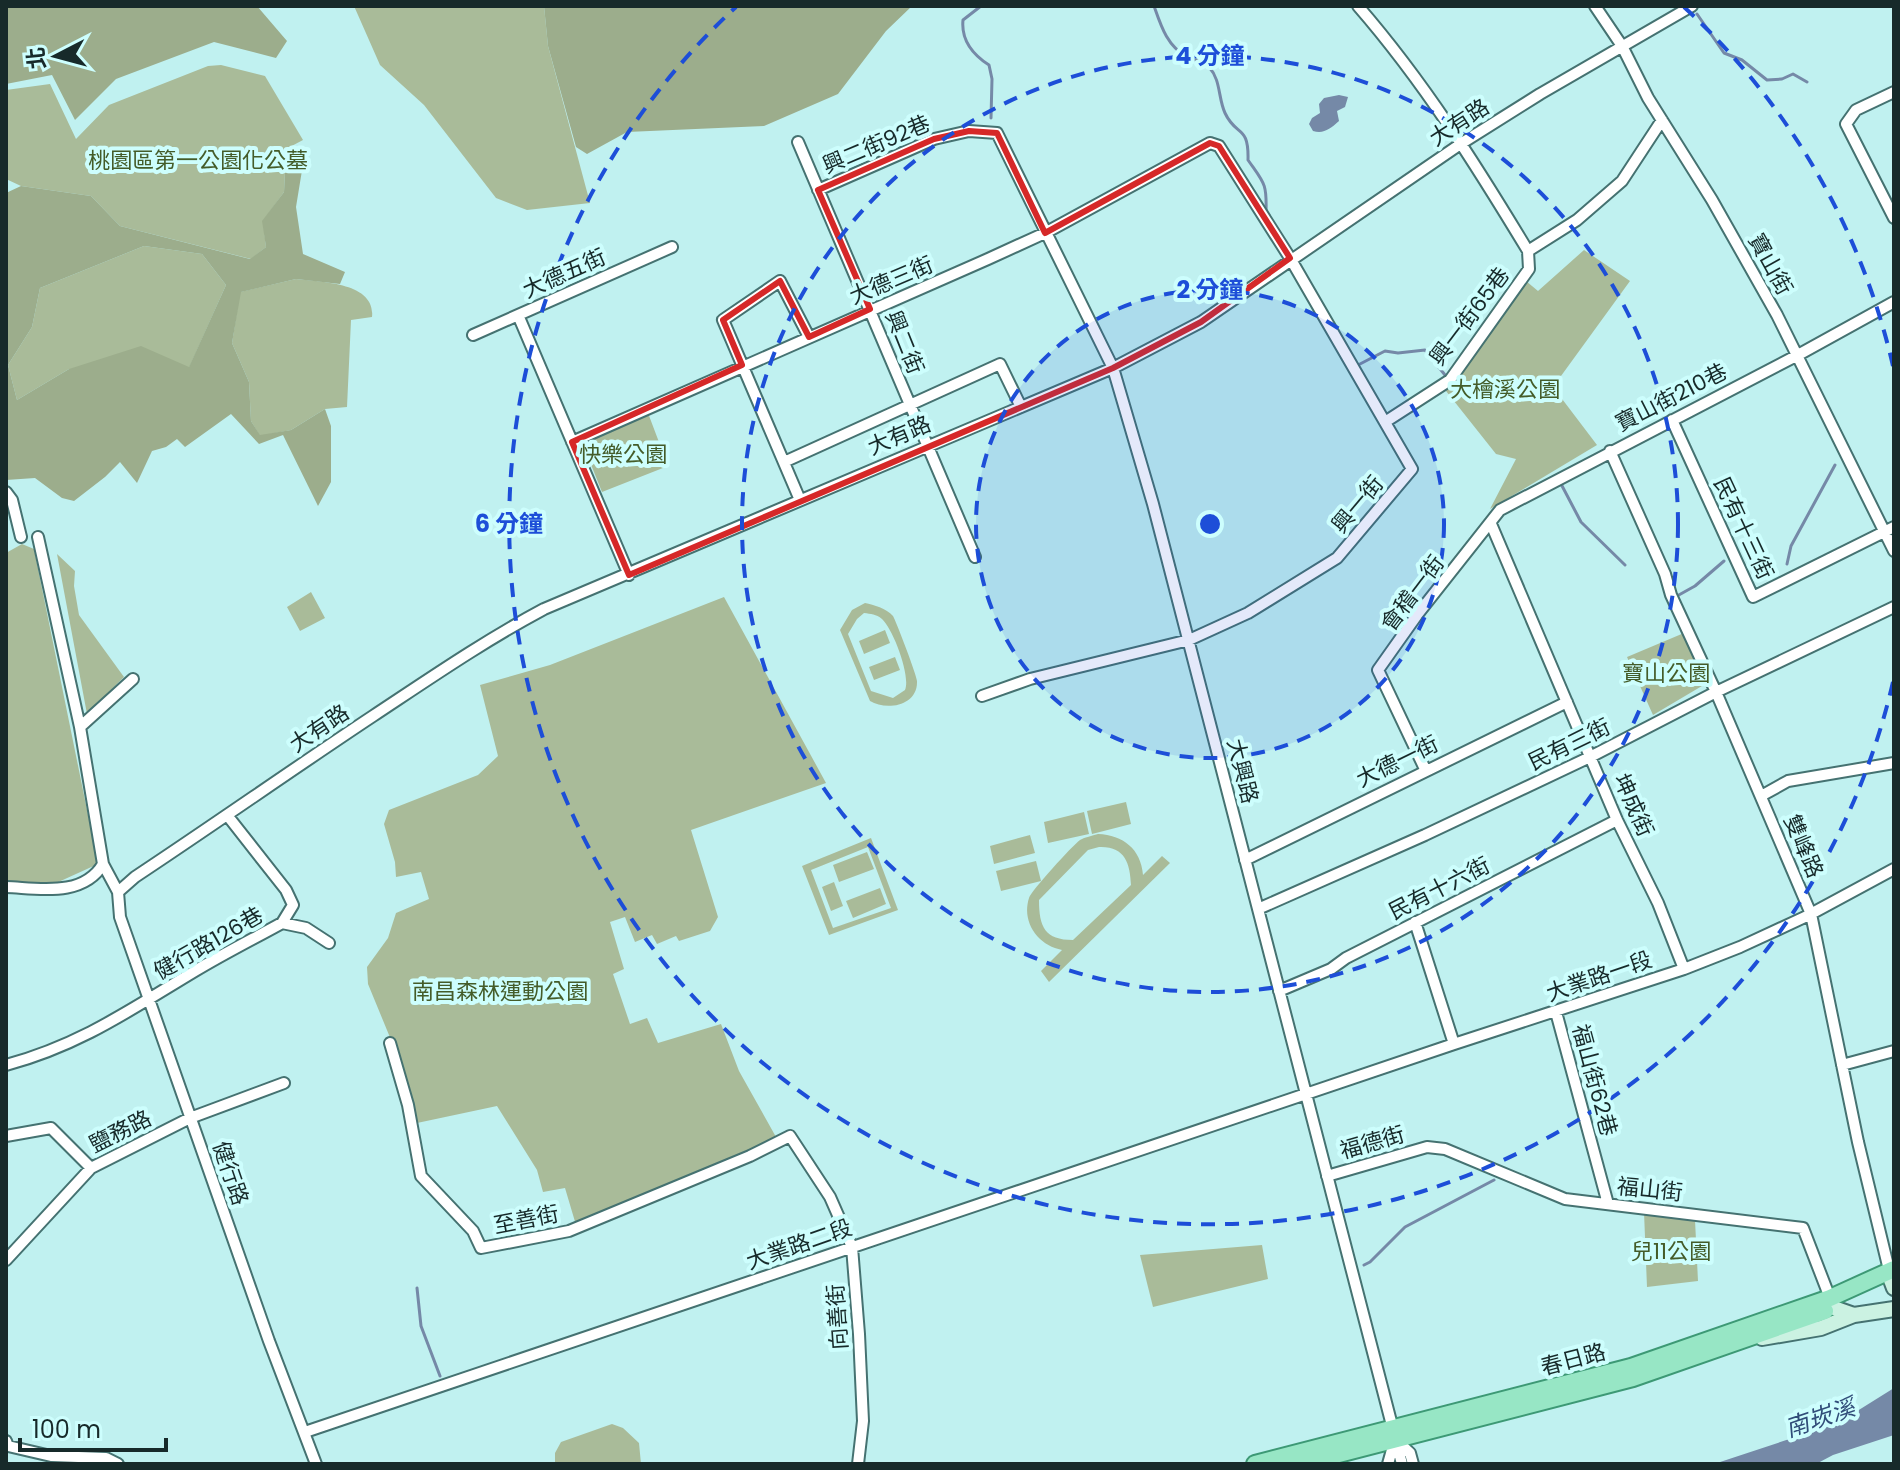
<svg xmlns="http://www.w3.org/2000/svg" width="1900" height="1470" viewBox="0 0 1900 1470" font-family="Poppins,'Noto Sans TC',sans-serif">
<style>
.green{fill:#a9bb99;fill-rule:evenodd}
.forest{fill:#9cad8c;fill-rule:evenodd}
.water{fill:#7589a7}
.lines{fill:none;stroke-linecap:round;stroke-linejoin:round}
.stream{stroke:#7589a7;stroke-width:3}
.street-casing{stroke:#457271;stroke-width:14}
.secondary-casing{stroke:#457271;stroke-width:18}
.primary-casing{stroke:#3d9975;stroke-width:20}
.street{stroke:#fff;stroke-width:10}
.secondary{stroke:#cbf2e2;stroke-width:14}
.primary{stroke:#97e6c5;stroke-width:16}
.marked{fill:none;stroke:#d62828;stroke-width:6;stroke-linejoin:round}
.ring{fill:none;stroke:#1d4ed8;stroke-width:4;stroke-dasharray:14 10}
.labels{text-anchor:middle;stroke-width:8;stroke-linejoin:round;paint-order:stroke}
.street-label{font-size:22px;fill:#172a2a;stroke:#cdfefd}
.park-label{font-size:22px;fill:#445c29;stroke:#cdfefd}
.water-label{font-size:24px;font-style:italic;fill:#314d79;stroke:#cdfefd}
.centre{fill:#1d4ed8;stroke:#cdfefd;stroke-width:4}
.ring-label{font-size:24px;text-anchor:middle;font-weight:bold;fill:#1d4ed8;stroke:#cdfefd;stroke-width:8;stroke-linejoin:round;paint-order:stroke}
</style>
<rect width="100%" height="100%" fill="#c0f1f0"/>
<path class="green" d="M 354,6 L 544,6 L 548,46 L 590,203 L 527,210 L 496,198 L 424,105 L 380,65 Z
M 221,65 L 265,76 L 303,140 L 286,149 L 284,192 L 263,221 L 266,247 L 251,259 L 120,226 L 91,196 L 21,186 L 6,179 L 6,90 L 50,84 L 76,139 L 109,105 L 208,66 Z
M 144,246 L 202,254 L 226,285 L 189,368 L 69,369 L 17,400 L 8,365 L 32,327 L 40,288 Z
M 1584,250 L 1630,281 L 1553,387 L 1597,445 L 1490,509 L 1516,459 L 1496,454 L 1446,391 L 1526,281 L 1538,291 Z
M 296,279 C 320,282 376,282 372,317 L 351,320 L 347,407 L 325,409 L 291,430 L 260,436 L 251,421 L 249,382 L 232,343 L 240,292 Z
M 648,413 L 668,466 L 602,492 L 582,442 Z
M 22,544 L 34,549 L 98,864 L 54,884 L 6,882 L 6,553 Z
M 57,554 L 75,571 L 74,586 L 79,615 L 124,677 L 87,714 Z
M 311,592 L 325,618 L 300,631 L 287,607 Z
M 724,597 L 826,783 L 691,830 L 718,917 L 710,931 L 679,941 L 676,936 L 657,944 L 652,935 L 635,942 L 625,917 L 610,922 L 624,969 L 613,974 L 630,1024 L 647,1018 L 658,1043 L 721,1024 L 739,1071 L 776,1137 L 686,1179 L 576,1225 L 565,1188 L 543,1192 L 537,1170 L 497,1106 L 417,1123 L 403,1069 L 368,984 L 367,967 L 388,938 L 396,913 L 429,899 L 421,872 L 396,877 L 395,862 L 384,824 L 389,810 L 478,775 L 498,756 L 480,685 L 550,665 Z
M 865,603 C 874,605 886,608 893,616 C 896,621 917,676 917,681 C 918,706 886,711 870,701 L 840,630 L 852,610 ZM 864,613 C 871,614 876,614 882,619 C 893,629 911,676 905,690 L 893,698 L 871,691 L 848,634 L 857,619 Z
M 885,630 L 890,643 L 864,654 L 859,641 Z
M 1684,633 L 1707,683 L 1653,715 L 1627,657 Z
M 895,657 L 900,670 L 874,680 L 869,667 Z
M 1126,802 L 1131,824 L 1092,834 L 1087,811 Z
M 1084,812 L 1089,834 L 1048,843 L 1044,822 Z
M 1098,834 C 1123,835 1141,849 1143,875 L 1162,856 L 1170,863 L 1049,982 L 1041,971 L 1062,950 C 1039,946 1021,923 1029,898 C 1031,891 1072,846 1080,840 C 1085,837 1092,836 1098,834 ZM 1099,847 C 1125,846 1130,863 1131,885 L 1073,940 C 1045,940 1039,927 1039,900 L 1088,850 Z
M 1030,835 L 1035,853 L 994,864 L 990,846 Z
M 871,838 L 898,910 L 829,935 L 802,866 ZM 868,847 L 891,908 L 833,928 L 811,870 Z
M 867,852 L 874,869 L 839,882 L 833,865 Z
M 1036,861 L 1041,881 L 1001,891 L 996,871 Z
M 834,882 L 843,906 L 831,911 L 822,887 Z
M 880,888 L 886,904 L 853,918 L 846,901 Z
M 1644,1212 L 1695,1220 L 1698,1281 L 1647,1287 Z
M 1262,1245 L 1268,1279 L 1153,1307 L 1140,1255 Z
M 612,1424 L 623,1428 L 639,1443 L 641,1464 L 555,1464 L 555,1453 L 561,1442 Z"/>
<path class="forest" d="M 6,6 L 257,6 L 287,41 L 276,58 L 214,42 L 116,79 L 75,120 L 52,75 L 6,84 Z
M 544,6 L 912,6 L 886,31 L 838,94 L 764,126 L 627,132 L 587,154 L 576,147 L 548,46 Z
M 286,149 L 305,152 L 296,207 L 303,254 L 345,272 L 340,284 L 296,279 L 241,292 L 232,343 L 249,382 L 251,421 L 260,435 L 291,430 L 325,409 L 331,426 L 331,482 L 318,506 L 283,435 L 259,444 L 231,414 L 185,447 L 177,439 L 166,447 L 152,451 L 137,483 L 120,462 L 105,477 L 74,501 L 62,498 L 35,478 L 6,480 L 6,193 L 21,186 L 91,196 L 120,226 L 250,259 L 266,247 L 262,221 L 284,192 ZM 144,246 L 202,254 L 226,285 L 189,367 L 141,346 L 69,369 L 17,400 L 8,365 L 32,327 L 40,288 Z"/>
<path class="water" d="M 1339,95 L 1348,97 L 1345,107 L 1337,111 L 1339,121 C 1330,129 1324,134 1313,131 L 1309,124 L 1312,118 L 1320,113 L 1319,104 L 1324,98 Z
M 1894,1388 L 1894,1435 L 1833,1455 L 1816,1464 L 1714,1464 L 1838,1423 Z"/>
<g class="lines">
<path class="stream" d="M 981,6 L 963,20 C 961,40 972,54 989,65 L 992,79 L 991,118
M 1154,6 C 1161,26 1167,46 1187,57 C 1195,61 1203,60 1209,67 C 1221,80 1218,98 1225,113 C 1236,137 1249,124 1248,160 C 1264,183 1267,183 1266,212
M 1697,14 L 1724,53 L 1742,60 L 1767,80 L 1782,79 L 1793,74 L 1807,82
M 1360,364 L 1385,351 L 1398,353 L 1425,350 L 1445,375
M 1560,482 L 1581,522 L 1625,565
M 1787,564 L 1791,546 L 1835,465
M 1677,596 L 1695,586 L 1724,561
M 1364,1265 L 1370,1262 L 1405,1227 L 1494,1180
M 417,1288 L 421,1326 L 440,1376"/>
<g class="street-casing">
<path id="street" d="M 1358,6 C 1424,82 1476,165 1528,251 L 1529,269 L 1450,380 L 1385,422
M 1595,6 L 1622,46 L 1648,98 L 1712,200 L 1777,315 L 1894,551
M 1894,92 L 1856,110 L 1846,124 L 1894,218
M 798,142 L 975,557
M 818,190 L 934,139 L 969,131 L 997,133 L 1113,368 L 1153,504 L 1402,1464
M 1528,251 L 1577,220 L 1622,181 L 1662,120
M 518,315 L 629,575
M 473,335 L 672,247
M 1672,420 L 1753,597 L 1894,527
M 572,442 L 988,259 L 1045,233 L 1210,143 L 1219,146 L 1290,258 L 1412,469 L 1337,558 L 1248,613 L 1189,640 L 1030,679 L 982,696
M 1610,451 L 1665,574 L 1671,595 L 1716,692 L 1811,914 L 1858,1142 L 1890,1274
M 784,462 L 1000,364 L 1021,407
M 6,492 L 12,500 L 21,537
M 800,500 L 723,320 L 780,281 L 809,337
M 1491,524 L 1617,820 L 1658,903 L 1684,969
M 38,537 L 80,727
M 1425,769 L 1378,670 L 1417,615 L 1500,510 L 1798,355 L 1894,302
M 1761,796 L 1788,781 L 1894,763
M 227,815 L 286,890 L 293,905 L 282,923
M 1245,860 L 1567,702
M 103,864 L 118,892 L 120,917 L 269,1341 L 316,1464
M 6,887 C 37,888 83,898 103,864 L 80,727 L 133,679
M 118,892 L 135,877 C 215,824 293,769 373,716 C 429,679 484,641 544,609 L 1113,368 L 1201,322 L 1462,143 L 1540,94 L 1692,6
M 1258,909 L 1425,835 L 1590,757 L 1716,692 L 1894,607
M 1415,922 L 1454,1044
M 1279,991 L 1331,969 L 1346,958 L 1617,820
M 1556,1012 L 1608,1204
M 390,1043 L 408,1105 L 421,1176 L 473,1231 L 481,1248 L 569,1231 L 750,1156 L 790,1136 L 830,1197 L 852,1247 L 859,1334 L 863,1421 L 858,1464
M 6,1065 C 80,1045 130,1010 195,971 C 223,954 253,939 282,923 L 306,928 L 329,943
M 1842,1065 L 1894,1051
M 6,1136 L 51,1128 L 91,1168
M 1327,1176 L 1427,1147 L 1445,1149 L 1565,1199 L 1803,1228 L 1830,1298
M 6,1260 L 91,1168 L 190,1118 L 284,1083
M 305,1432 L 1454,1044 L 1684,969 L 1740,947 L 1807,916 L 1894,869
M 6,1441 L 8,1446 L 51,1456 L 106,1458 L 118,1464
M 1388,1464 L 1395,1439 L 1410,1453 L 1413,1464"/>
</g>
<g class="secondary-casing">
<path id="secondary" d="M 1891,1280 L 1894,1288
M 1830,1298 L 1834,1308 L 1854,1315 L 1894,1309
M 1762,1338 L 1821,1328 L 1854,1315"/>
</g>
<g class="primary-casing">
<path id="primary" d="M 1255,1464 L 1631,1367 L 1830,1298 L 1894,1269
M 1300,1464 L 1633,1378 L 1825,1311"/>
</g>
<use href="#street" class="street"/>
<use href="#secondary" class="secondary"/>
<use href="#primary" class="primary"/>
</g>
<path class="marked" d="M 969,131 L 997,133 L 1045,233 L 1210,143 L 1219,146 L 1290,258 L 1201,322 L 1113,368 L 629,575 L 572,442 L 742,365 L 723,320 L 780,281 L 809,337 L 870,309 L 818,190 L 934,139 Z"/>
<circle cx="1210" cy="524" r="234" fill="#1d4ed8" fill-opacity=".12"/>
<g class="ring">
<circle cx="1210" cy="524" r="234"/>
<circle cx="1210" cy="524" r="468"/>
<path d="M1893 682A701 701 0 1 1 736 7M1684 7A701 701 0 0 1 1893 366"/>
</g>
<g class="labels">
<g class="street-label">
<text transform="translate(1459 122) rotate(-33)" y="8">大有路</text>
<text transform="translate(876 144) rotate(-23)" y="8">興二街92巷</text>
<text transform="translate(1771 264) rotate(61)" y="8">寶山街</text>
<text transform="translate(564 273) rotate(-24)" y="8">大德五街</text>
<text transform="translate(891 280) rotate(-23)" y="8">大德三街</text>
<text transform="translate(1469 316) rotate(-53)" y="8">興一街65巷</text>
<text transform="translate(905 342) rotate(68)" y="8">興二街</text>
<text transform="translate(1671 397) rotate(-27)" y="8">寶山街210巷</text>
<text transform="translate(899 435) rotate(-23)" y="8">大有路</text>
<text transform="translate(1357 504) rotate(-50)" y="8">興一街</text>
<text transform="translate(1744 528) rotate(65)" y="8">民有十三街</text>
<text transform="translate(1412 593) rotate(-53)" y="8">會稽一街</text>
<text transform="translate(319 728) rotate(-34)" y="8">大有路</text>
<text transform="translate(1569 744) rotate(-26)" y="8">民有三街</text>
<text transform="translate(1397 761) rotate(-26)" y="8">大德一街</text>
<text transform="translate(1243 771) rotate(76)" y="8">大興路</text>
<text transform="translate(1634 805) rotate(66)" y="8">坤成街</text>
<text transform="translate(1804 846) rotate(67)" y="8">雙峰路</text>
<text transform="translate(1439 888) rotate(-27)" y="8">民有十六街</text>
<text transform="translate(208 943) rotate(-30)" y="8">健行路126巷</text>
<text transform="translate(1599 976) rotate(-19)" y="8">大業路一段</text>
<text transform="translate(1595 1080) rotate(75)" y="8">福山街62巷</text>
<text transform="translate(120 1131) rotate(-27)" y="8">鹽務路</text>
<text transform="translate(1372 1142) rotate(-16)" y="8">福德街</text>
<text transform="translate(231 1173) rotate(71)" y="8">健行路</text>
<text transform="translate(1650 1189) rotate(6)" y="8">福山街</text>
<text transform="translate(526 1219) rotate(-11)" y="8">至善街</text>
<text transform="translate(799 1244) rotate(-19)" y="8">大業路二段</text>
<text transform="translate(837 1317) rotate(-94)" y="8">向善街</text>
<text transform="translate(1573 1359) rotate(-15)" y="8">春日路</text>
</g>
<g class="park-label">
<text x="198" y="168">桃園區第一公園化公墓</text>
<text x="1505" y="397">大檜溪公園</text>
<text x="623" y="462">快樂公園</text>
<text x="1666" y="681">寶山公園</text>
<text x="500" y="999">南昌森林運動公園</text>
<text x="1671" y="1259">兒11公園</text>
</g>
<g class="water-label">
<text transform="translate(1820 1418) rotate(-19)" y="8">南崁溪</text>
</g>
</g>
<circle cx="1210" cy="524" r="12" class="centre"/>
<g class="ring-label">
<text x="1210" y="64">4 分鐘</text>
<text x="1210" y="298">2 分鐘</text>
<text x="509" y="532">6 分鐘</text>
</g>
<rect width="1900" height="1470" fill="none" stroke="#172a2a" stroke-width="16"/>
<g transform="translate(56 56) rotate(264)" stroke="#cdfefd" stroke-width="6" paint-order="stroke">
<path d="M0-6L14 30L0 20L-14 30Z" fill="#172a2a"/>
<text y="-12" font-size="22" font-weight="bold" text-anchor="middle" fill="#172a2a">北</text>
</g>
<path d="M20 1438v12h146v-12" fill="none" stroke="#172a2a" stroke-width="4"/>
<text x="32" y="1438" font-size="24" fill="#172a2a" stroke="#cdfefd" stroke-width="6" paint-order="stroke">100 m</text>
</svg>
